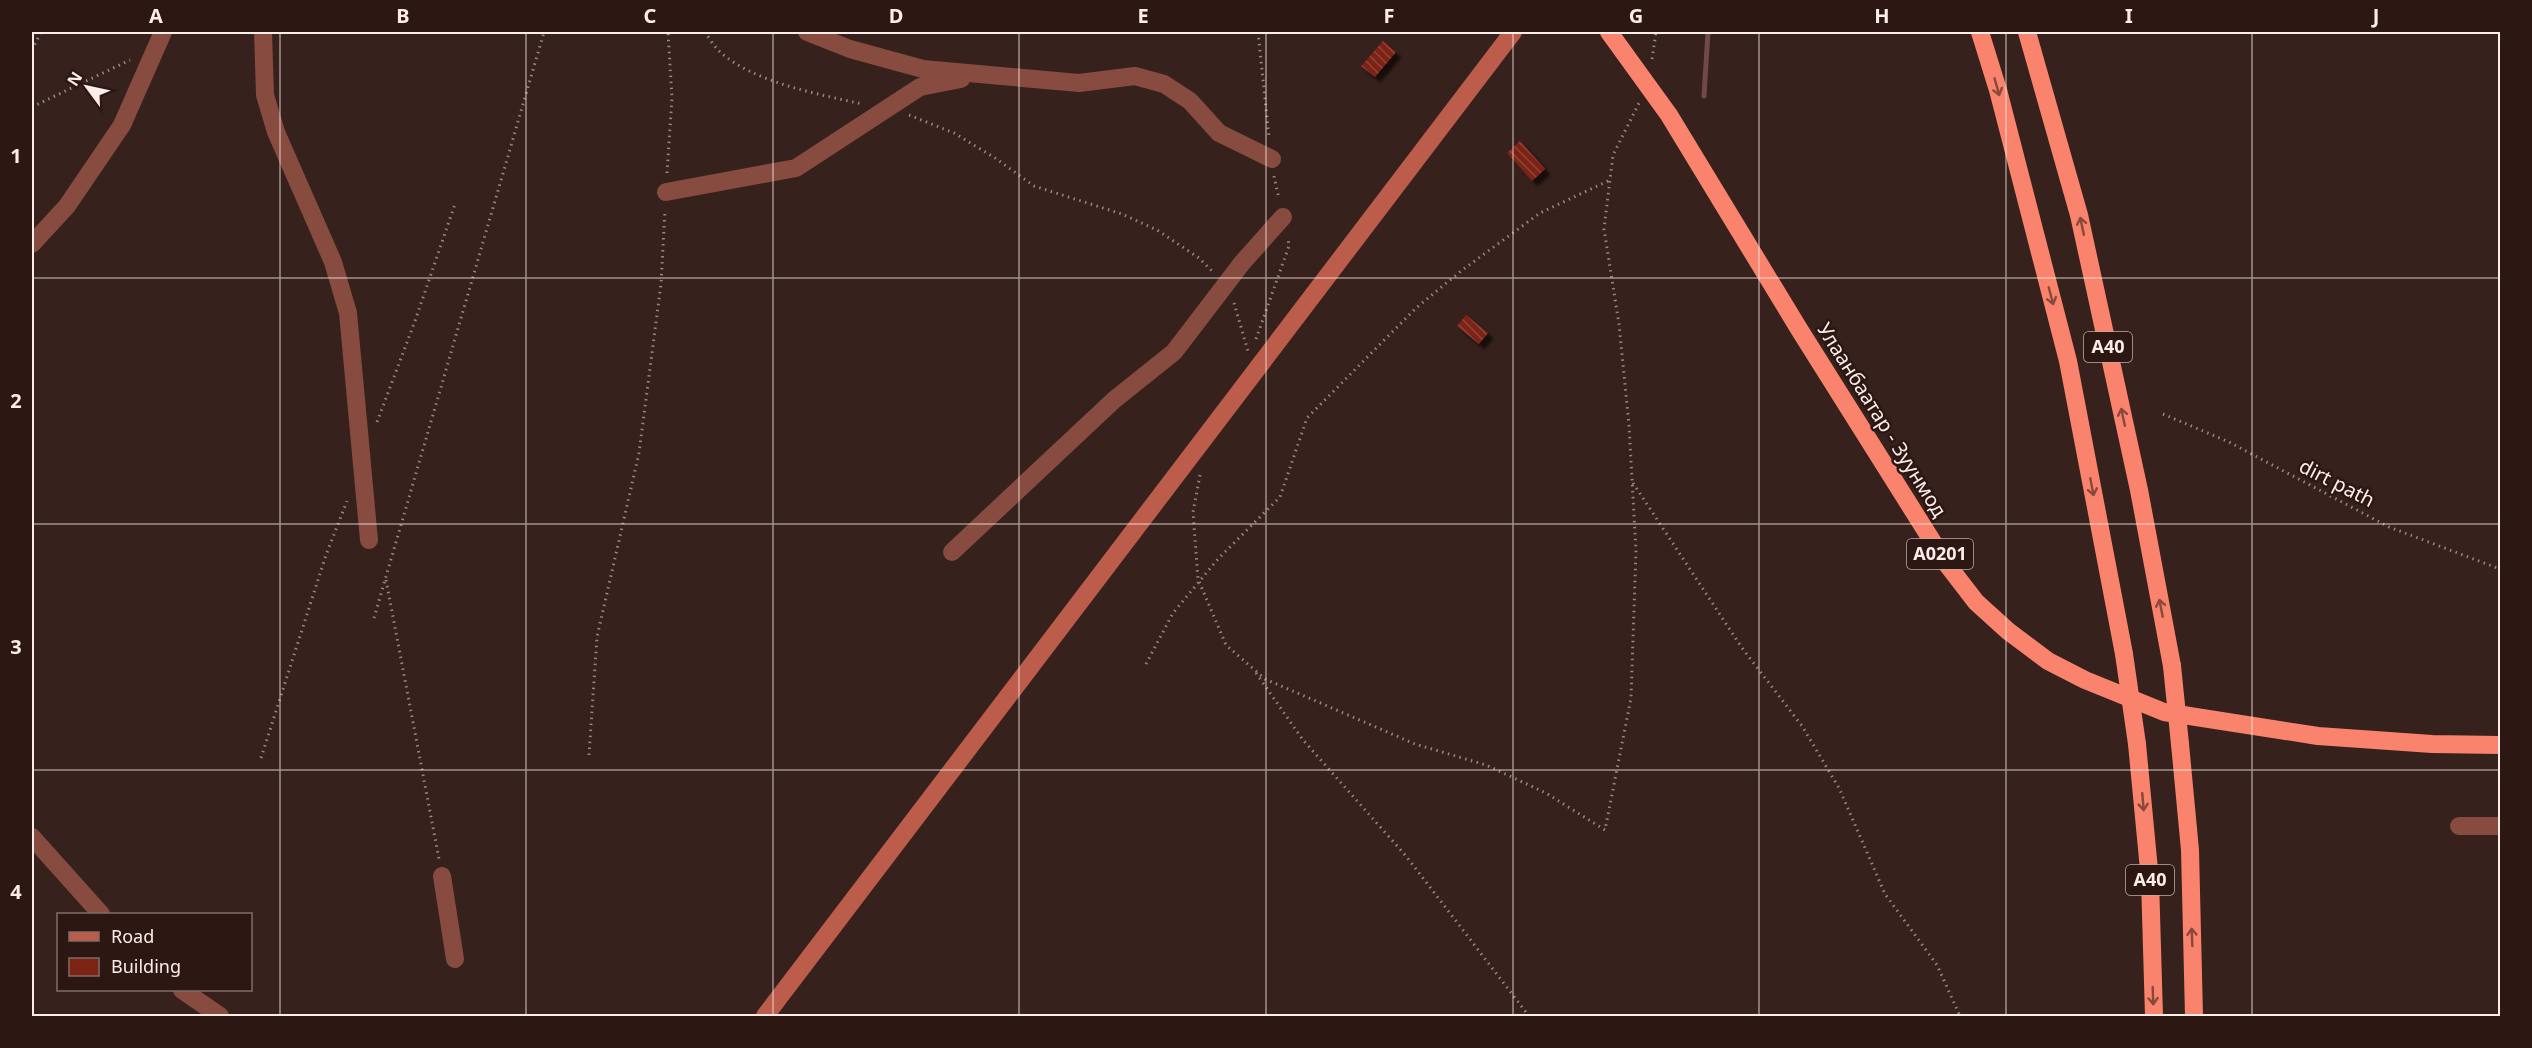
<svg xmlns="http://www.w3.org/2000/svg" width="2532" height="1048" viewBox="0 0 2532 1048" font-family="'Noto Sans',sans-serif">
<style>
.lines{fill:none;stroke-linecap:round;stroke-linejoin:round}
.stream{stroke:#6f4a47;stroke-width:5}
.building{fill:url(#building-back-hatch);filter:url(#shadow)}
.path{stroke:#988682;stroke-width:3;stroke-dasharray:1.5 4.5;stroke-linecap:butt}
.street{stroke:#874b3f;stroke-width:18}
.secondary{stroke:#bc5d4b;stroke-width:18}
.highway{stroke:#f9836c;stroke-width:18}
.highway-bridge{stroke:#f9836c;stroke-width:18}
.oneway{stroke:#88483b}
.grid{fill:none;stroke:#fcedea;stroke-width:1.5;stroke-opacity:0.55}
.labels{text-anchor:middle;stroke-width:5;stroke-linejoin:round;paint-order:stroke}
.shield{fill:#2c1713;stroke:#beadaa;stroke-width:1.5}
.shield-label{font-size:18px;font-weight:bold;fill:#fcedea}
.street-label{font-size:20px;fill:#fcedea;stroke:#2c1713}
.neatline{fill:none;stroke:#fcedea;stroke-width:2}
.grid-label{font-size:20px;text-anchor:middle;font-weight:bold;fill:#fcedea}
</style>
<defs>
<pattern id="building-back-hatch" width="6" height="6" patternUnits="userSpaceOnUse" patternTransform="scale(1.5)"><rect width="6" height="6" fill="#7c2314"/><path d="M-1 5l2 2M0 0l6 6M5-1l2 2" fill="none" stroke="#904336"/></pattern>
<filter id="shadow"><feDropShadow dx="5.5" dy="5.5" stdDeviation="1.5" flood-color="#0009"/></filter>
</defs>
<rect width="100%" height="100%" fill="#36211c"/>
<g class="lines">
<path class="stream" d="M 1704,96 L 1708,32"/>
</g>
<path class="building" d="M 1383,41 L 1396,52 L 1375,77 L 1361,66 Z
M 1520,141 L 1545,169 L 1532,181 L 1507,153 Z
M 1466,315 L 1488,333 L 1479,344 L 1457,326 Z"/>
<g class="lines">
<path class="path" d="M 704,32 C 709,37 713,45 718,50 C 751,82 818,94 862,104
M 1258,32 L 1269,137
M 32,50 L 41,32
M 1652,59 L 1656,32
M 32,107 L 130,60
M 909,115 L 954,133 L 995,158 L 1034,186 L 1122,214 L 1157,230 L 1199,258 L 1214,273
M 667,173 L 672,98 L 668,32
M 1274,176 L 1279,199
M 1234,303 L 1248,351
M 1256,339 L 1289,246 L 1288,238
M 2163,414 L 2229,442 L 2389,527 L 2500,569
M 377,422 L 415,321 L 455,204
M 1200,475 L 1193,512 L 1198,579 L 1226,645 L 1265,679 L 1415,744 L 1486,765 L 1546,793 L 1605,830 L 1631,698 L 1636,551 L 1629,425 L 1619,324 L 1604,229 L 1613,155 L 1639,103
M 1633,483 L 1742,648 L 1802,726 L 1839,788 L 1885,894 L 1937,965 L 1960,1016
M 386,580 L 439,859
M 374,618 L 544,32
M 1146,664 L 1173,613 L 1218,559 L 1280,497 L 1307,418 L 1416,308 L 1461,271 L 1540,213 L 1610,180
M 1256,673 L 1303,740 L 1406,856 L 1529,1016
M 589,755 L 597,637 L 639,453 L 661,284 L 665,210
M 261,758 L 326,555 L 347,501"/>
<path class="street" d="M 263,32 L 265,95 L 276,132 L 333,262 L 348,313 L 369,540
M 807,32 L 850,49 L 923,69 L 1079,83 L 1135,76 L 1164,84 L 1190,101 L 1219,133 L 1272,159
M 666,192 L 796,168 L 920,87 L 961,79
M 32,244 L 67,206 L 122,125 L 163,32
M 952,552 L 1114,400 L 1174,352 L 1242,263 L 1283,217
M 2459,826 L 2500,826
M 32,837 L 101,914
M 442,876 L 455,959
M 182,990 L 220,1016"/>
<path class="secondary" d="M 765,1016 L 1513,32"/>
<path class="highway" d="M 1609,32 L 1669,115 L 1799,329 L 1946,563 L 1976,602 L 2008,631 L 2048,661 L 2085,680 L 2164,712 L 2318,736 L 2432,744 L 2500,745
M 1980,32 L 1998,90 L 2068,361 L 2124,654
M 2027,32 L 2079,215 L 2139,490 L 2172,666
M 2137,744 L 2150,880 L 2154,1016
M 2180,744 L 2190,850 L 2194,1016"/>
<path class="highway-bridge" d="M 2124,654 L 2137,744
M 2172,666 L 2180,744"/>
</g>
<defs><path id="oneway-shaft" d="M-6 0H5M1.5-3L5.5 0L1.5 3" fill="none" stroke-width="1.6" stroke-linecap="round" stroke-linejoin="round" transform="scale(1.5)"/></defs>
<g class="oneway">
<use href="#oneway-shaft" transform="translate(1997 87) rotate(74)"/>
<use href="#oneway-shaft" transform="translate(2082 226) rotate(-102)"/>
<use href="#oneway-shaft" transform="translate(2051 296) rotate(75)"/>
<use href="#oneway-shaft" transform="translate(2123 417) rotate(-102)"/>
<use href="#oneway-shaft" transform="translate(2092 487) rotate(79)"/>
<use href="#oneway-shaft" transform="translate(2161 608) rotate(-101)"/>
<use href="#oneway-shaft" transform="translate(2143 802) rotate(85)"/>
<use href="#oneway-shaft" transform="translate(2192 937) rotate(-92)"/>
<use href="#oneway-shaft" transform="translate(2153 996) rotate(88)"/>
</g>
<path class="grid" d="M 280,32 L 280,1016M 526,32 L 526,1016M 773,32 L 773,1016M 1019,32 L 1019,1016M 1266,32 L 1266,1016M 1513,32 L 1513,1016M 1759,32 L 1759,1016M 2006,32 L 2006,1016M 2252,32 L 2252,1016M 32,278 L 2500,278M 32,524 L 2500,524M 32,770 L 2500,770"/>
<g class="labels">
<g class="shield">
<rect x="2084" y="332" width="48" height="30" rx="4.5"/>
<rect x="1907" y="539" width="66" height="30" rx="4.5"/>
<rect x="2126" y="865" width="48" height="30" rx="4.5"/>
</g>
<g class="shield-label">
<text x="2108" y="353">A40</text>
<text x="1940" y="560">A0201</text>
<text x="2150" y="886">A40</text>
</g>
<g class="street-label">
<text transform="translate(1882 420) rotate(58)" y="7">Улаанбаатар - Зуунмод</text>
<text transform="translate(2337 483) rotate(27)" y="7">dirt path</text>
</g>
</g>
<rect width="2532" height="1048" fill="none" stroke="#2c1713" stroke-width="66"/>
<rect x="57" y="913" width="195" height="78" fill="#2c1713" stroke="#7f6d69" stroke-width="1.5"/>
<rect x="69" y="932" width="30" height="9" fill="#bc5d4b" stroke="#7f6d69" stroke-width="1.5"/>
<text x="111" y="943" font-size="18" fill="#fcedea">Road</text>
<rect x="69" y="958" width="30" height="18" fill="#7c2314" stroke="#7f6d69" stroke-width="1.5"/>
<text x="111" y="973" font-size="18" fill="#fcedea">Building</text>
<g transform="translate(87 87) rotate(303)" stroke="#2c1713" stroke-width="4.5" paint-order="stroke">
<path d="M0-4.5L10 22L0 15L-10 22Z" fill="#fcedea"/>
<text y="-9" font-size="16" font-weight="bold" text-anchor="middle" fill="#fcedea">N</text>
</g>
<rect x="33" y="33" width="2466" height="982" class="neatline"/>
<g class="grid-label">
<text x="156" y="23">A</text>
<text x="403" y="23">B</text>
<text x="650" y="23">C</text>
<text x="896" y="23">D</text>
<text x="1143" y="23">E</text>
<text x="1389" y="23">F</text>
<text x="1636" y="23">G</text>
<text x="1882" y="23">H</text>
<text x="2129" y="23">I</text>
<text x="2376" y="23">J</text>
<text x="16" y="163">1</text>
<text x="16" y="408">2</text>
<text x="16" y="654">3</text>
<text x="16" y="899">4</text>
</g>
</svg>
